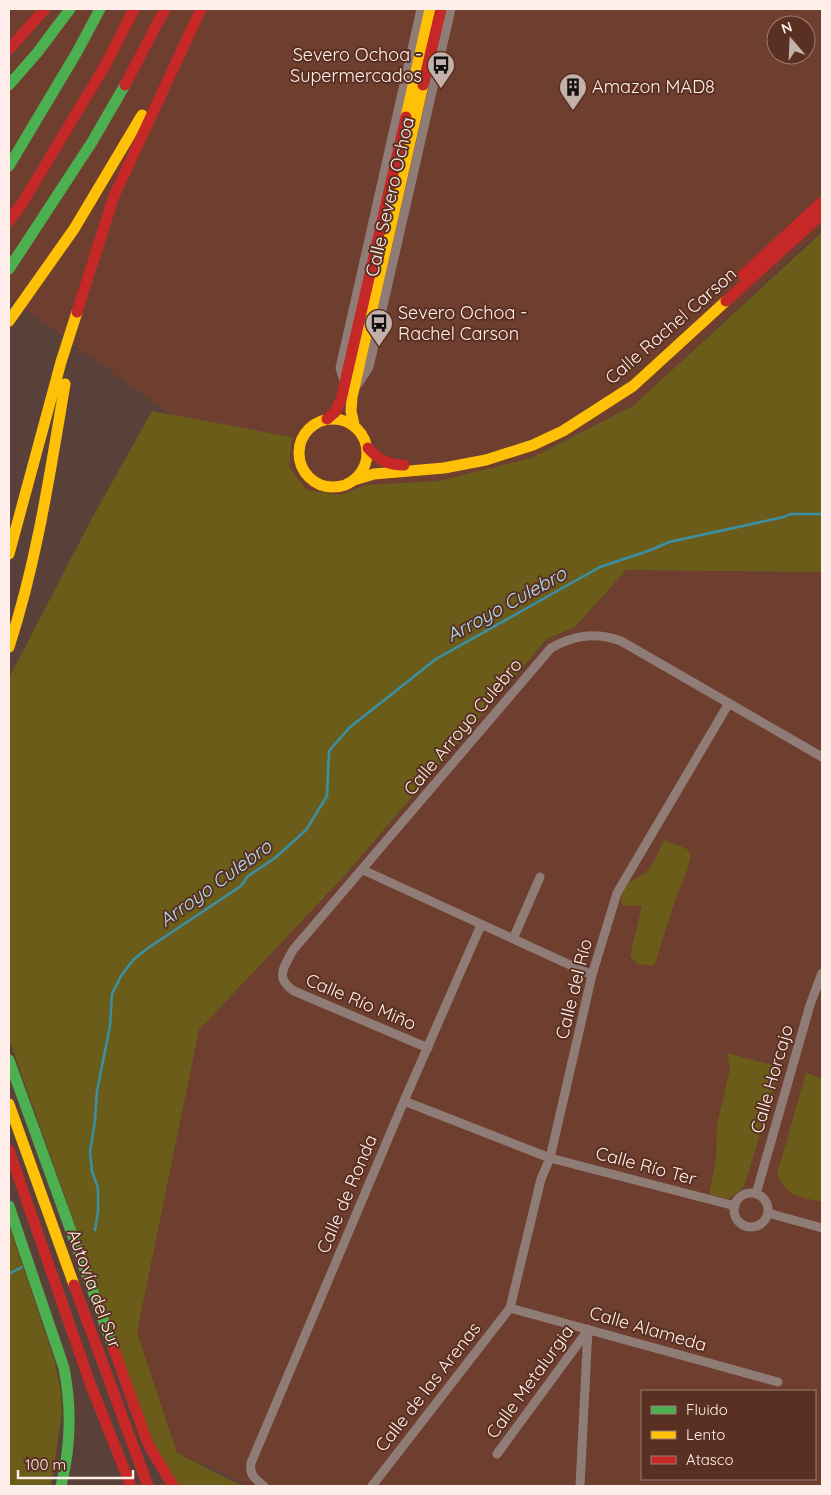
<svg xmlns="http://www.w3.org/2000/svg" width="831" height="1495" viewBox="0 0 831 1495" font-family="Quicksand,sans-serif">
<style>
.built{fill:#6e3e2f;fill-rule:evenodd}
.green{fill:#6b5d19}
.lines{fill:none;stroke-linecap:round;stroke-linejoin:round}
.stream{stroke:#3990a7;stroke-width:2.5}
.street{stroke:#907c76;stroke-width:9}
.fast{stroke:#4caf50;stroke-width:11}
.slow{stroke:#ffc107;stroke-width:11}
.jam{stroke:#c62828;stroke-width:11}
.labels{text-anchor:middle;stroke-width:4;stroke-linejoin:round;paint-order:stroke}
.poi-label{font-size:18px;fill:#ffeee9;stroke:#5a3022;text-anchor:start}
.street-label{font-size:18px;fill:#ffeee9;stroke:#5a3022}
.water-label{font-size:19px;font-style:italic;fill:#ace2f3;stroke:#5a3022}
</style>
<rect width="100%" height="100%" fill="#594139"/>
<path class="built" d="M 9,9 L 822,9 L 822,229 L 633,406 L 534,458 L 439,481 L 366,485 L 341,496 L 306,490 L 289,466 L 292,437 L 171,415 L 9,297 ZM 776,25 L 806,25 L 806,55 L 776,55 Z
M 626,570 L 822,572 L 822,1486 L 248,1486 L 212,1468 L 177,1453 L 137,1332 L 199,1030 L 346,874 L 548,639 L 575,627 ZM 642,1391 L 815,1391 L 815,1479 L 642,1479 Z"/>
<path class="green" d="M 822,232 L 822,572 L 626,570 L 575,627 L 547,639 L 346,874 L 199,1030 L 137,1332 L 177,1453 L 243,1486 L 180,1486 L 161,1462 L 128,1375 L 9,1039 L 9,678 L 90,522 L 152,411 L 292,437 L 289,466 L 306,490 L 341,495 L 366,485 L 439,481 L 531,458 L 633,406 Z
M 664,840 L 687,849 L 691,855 L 687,871 L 674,904 L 654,966 L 637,964 L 630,956 L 642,906 L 622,905 L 621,886 C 650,874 652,867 664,840 Z
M 727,1053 L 780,1067 L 744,1187 L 729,1199 L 709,1194 L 716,1160 L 717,1125 L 730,1069 Z
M 806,1073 L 822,1078 L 822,1202 C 798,1196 788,1198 777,1174 Z
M 9,1225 L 54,1359 L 61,1392 L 62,1412 L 51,1486 L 9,1486 Z"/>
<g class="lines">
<path class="stream" d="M 95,1230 L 98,1211 L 98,1188 L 92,1171 L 90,1152 L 95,1120 L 97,1091 L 110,1026 L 112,994 L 121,976 L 133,960 L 148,948 L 241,886 L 248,876 L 275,858 L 306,830 L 327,796 L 329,751 L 349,728 L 436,659 L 600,567 L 651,550 L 669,542 L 784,517 L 790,514 L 822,514
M 9,1274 L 22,1267"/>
<path class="street" d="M 344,381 L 340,368 L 421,9
M 358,384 L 369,367 L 451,9
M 363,870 L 592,975
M 513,939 L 540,877
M 428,1048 L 294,991 C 274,978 284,967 293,950 L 551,648 C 574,635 595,632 621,641 L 822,757
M 404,1101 L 550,1158 L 735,1206
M734 1210a17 17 0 1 1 34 0a17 17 0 1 1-34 0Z
M 756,1194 L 810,1005 L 822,973
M 768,1213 L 822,1228
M 510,1308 L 778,1382
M 497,1454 L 588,1330
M 264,1486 C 255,1479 249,1475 251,1463 L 404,1101 L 481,925
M 372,1486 L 510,1308 L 541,1179 L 550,1158 L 592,975 L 617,893 L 729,703
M 580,1486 L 588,1329"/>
<path class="fast" d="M 9,85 L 37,53 L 70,9
M 9,166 L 77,52 L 100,9
M 9,269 L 92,142 L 125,85
M 9,1060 L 113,1347
M 9,1206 L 64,1368 C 72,1409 71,1446 61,1486"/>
<path class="slow" d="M 406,117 L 430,9
M 9,321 L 74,229 L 142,115
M299 453a34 34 0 1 1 68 0a34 34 0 1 1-68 0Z
M 354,425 L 351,411 L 352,397 L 423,85
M 354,480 L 374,474 L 444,468 L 486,460 L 533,445 L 563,431 L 633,386 L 726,301
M 9,554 L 61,362 L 77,312
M 9,647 C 37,561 50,473 65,384
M 9,1104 L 74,1285"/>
<path class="jam" d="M 9,49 L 45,9
M 125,85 L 165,9
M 423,85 L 441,9
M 9,221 L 23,202 L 105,66 L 134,9
M 743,275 L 822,202
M 726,301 L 822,214
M 77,312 L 114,196 L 201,9
M 327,419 L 335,412 L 341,400 L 406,117
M 368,448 C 379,460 388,465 404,465
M 9,1150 L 90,1383 L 131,1486
M 74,1285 L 148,1486
M 113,1347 L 148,1444 L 173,1486"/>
</g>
<defs>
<g id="bus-pin" transform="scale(1.4375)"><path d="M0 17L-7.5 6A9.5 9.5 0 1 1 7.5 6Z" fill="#c5b1ab" stroke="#5a3022"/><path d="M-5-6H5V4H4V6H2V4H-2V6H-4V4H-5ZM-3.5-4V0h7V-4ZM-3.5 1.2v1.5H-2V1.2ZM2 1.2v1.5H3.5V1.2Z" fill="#111"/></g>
<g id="building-pin" transform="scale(1.4375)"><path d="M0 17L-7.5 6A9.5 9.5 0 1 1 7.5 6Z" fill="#c5b1ab" stroke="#5a3022"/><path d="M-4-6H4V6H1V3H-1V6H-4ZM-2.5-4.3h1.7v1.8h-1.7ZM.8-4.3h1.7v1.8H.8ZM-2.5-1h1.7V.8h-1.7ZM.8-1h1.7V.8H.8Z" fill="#111"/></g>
</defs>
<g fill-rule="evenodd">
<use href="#bus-pin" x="441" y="65"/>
<use href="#building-pin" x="573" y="87"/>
<use href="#bus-pin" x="379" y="323"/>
</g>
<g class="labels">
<g class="poi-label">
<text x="422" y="61" text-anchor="end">Severo Ochoa -<tspan x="422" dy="21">Supermercados</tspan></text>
<text x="592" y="93">Amazon MAD8</text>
<text x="398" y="319">Severo Ochoa -<tspan x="398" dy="21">Rachel Carson</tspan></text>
</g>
<g class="street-label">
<text transform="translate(390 197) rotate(-77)" y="6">Calle Severo Ochoa</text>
<text transform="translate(671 326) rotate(-41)" y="6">Calle Rachel Carson</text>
<text transform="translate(463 727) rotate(-50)" y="6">Calle Arroyo Culebro</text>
<text transform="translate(574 989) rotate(-76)" y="6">Calle del Río</text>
<text transform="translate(361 1002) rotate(23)" y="6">Calle Río Miño</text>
<text transform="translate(772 1079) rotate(-74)" y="6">Calle Horcajo</text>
<text transform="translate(646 1166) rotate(15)" y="6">Calle Río Ter</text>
<text transform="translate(347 1194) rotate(-67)" y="6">Calle de Ronda</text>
<text transform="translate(94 1289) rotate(70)" y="6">Autovía del Sur</text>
<text transform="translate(648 1329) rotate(16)" y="6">Calle Alameda</text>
<text transform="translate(530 1382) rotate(-54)" y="6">Calle Metalurgia</text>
<text transform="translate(428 1387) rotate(-52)" y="6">Calle de las Arenas</text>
</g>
<g class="water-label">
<text transform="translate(506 604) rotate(-29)" y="7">Arroyo Culebro</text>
<text transform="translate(215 883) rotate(-36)" y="7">Arroyo Culebro</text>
</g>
</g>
<rect width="831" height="1495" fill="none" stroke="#ffeee9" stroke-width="20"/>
<rect x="641" y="1390" width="175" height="90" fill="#5a3022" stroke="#9c7c72"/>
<rect x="651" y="1406" width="25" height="8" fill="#4caf50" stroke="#9c7c72"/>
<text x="686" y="1415" font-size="15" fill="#ffeee9">Fluido</text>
<rect x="651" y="1431" width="25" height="8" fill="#ffc107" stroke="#9c7c72"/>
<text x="686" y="1440" font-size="15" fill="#ffeee9">Lento</text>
<rect x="651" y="1456" width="25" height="8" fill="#c62828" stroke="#9c7c72"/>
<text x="686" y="1465" font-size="15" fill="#ffeee9">Atasco</text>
<g transform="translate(791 40) rotate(341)"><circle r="24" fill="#5a3022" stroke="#9c7c72"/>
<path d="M0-4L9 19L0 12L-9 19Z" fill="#c5b1ab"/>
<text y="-8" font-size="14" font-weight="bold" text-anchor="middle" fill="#ffeee9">N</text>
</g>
<path d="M18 1470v8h115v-8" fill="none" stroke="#ffeee9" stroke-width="2.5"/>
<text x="25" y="1470" font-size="15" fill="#ffeee9" stroke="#5a3022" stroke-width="4" paint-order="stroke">100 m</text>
</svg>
